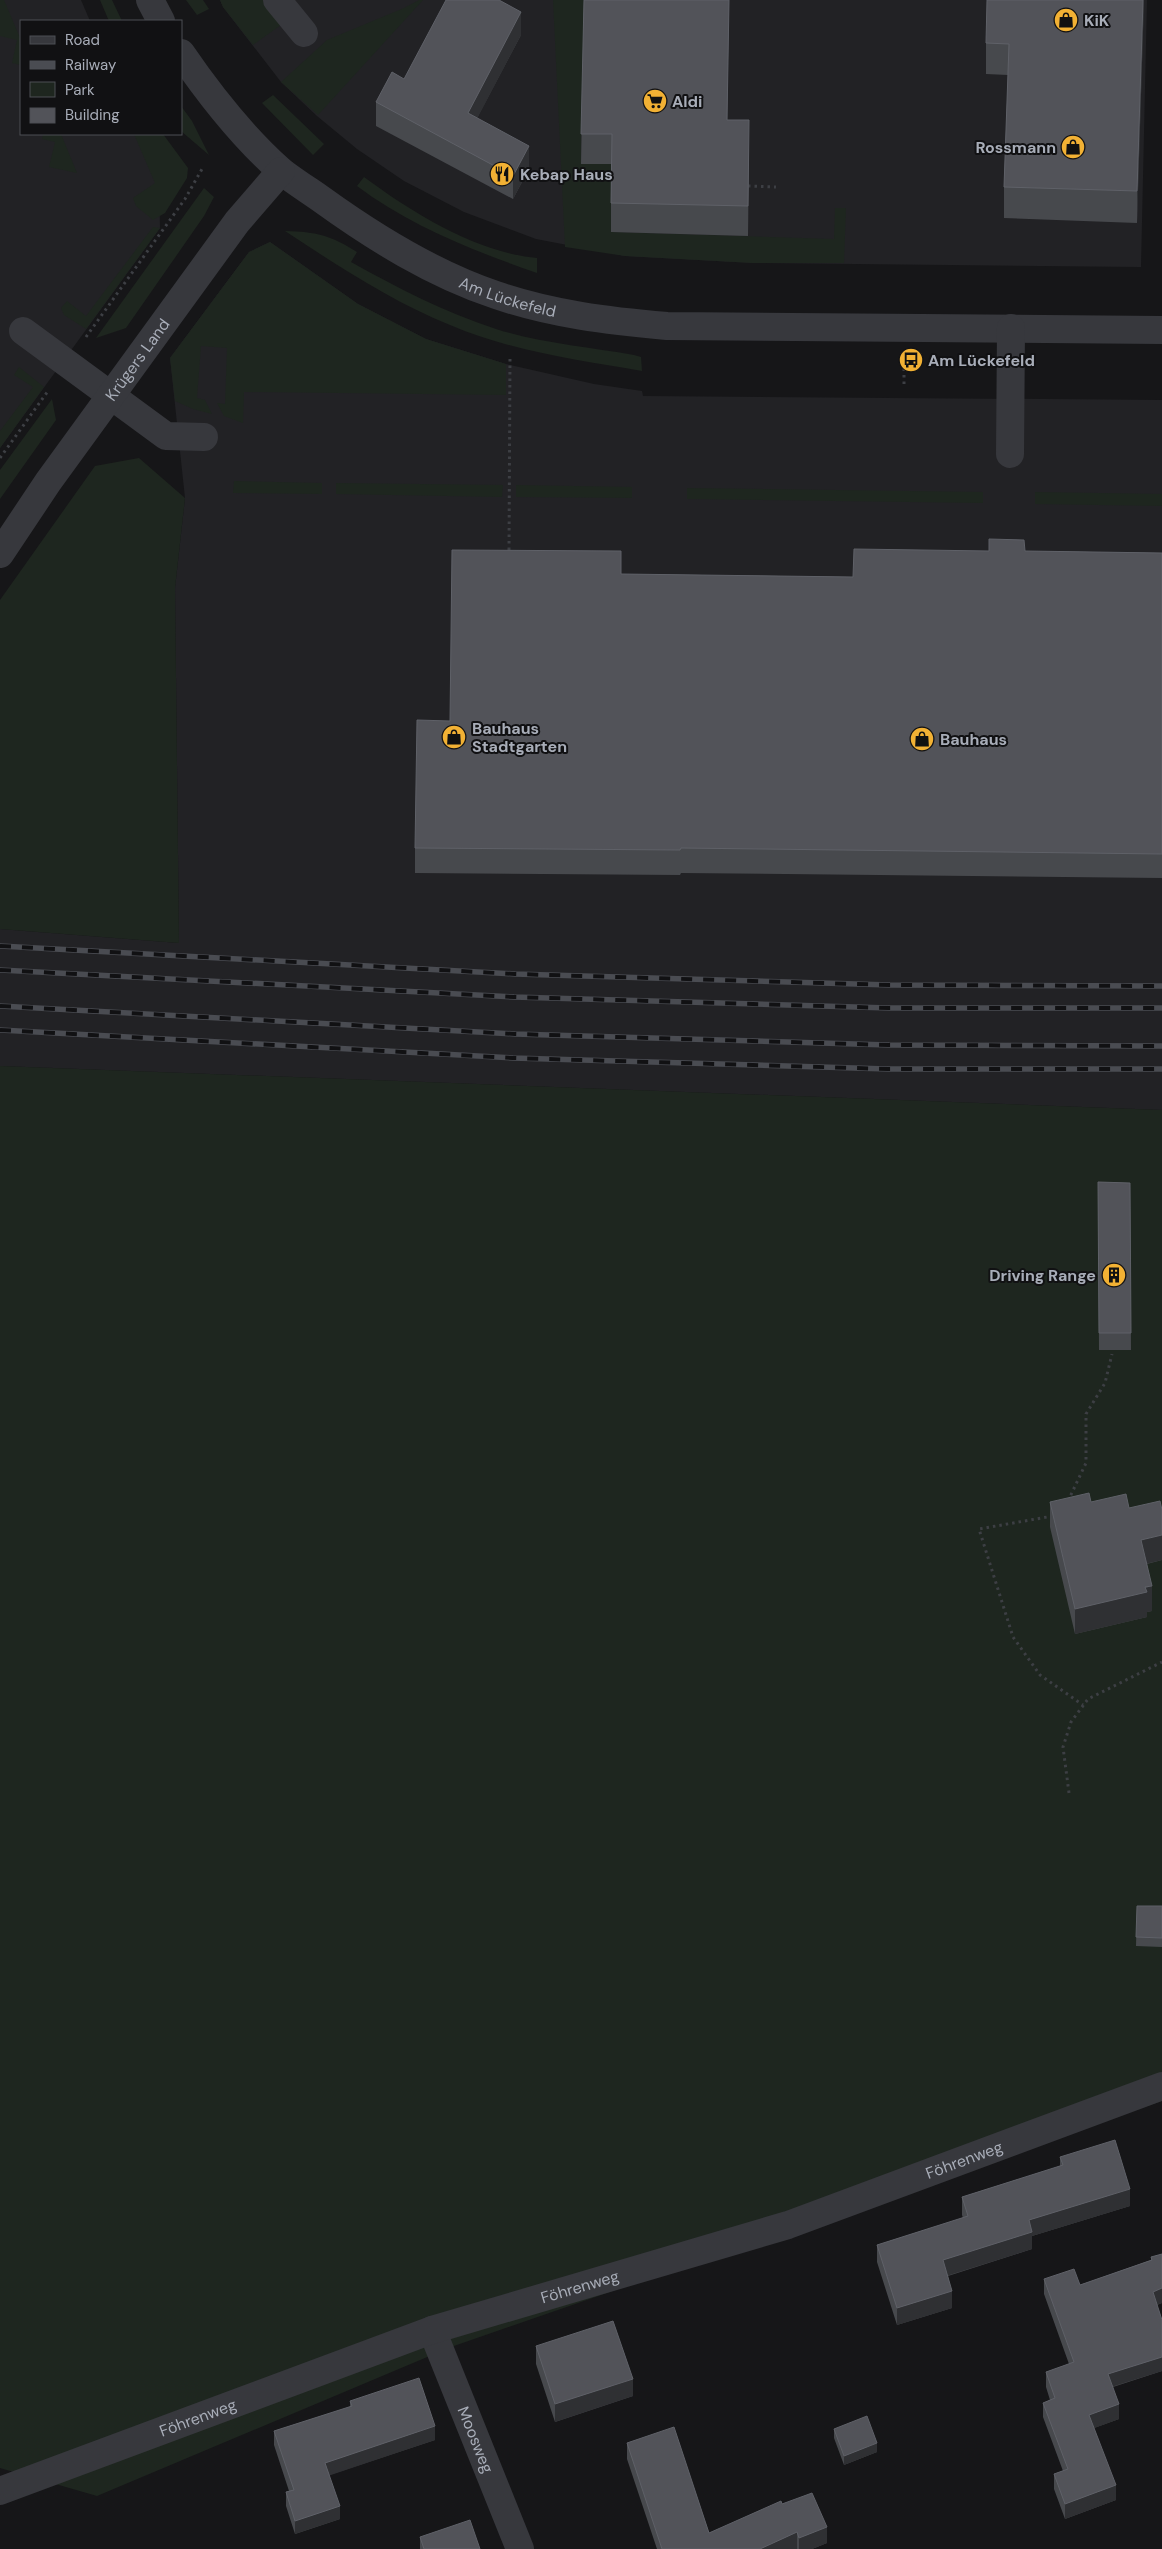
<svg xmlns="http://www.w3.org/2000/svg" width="1162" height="2549" viewBox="0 0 1162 2549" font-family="'DM Sans',sans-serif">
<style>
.built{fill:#222225}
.green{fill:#1e261f}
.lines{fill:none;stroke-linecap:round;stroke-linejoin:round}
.path{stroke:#3d3f44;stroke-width:3;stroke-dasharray:2.5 4;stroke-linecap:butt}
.minor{stroke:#37383d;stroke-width:28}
.rail-casing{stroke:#4a4c52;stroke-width:5.5}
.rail{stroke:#111113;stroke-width:4;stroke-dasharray:11;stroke-linecap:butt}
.wall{fill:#47494d}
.shaded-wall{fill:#2f3033}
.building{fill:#525359;stroke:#5f6168}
.labels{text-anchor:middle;stroke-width:4;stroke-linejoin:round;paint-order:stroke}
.poi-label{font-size:16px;font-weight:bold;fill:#a8adb8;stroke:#111113;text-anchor:start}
.street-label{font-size:16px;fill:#a8adb8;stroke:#111113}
</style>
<rect width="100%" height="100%" fill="#161618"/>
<path class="built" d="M 0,0 L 81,0 L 90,21 L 21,21 L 21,134 L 140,134 L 159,178 L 160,228 L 0,448 Z
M 220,0 L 1147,0 L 1141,267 L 753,263 L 625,256 L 536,239 L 464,212 L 404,181 L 357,149 L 317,116 L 281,82 L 223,7 Z
M 270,242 L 358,304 L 426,339 L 506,364 L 594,384 L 642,391 L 643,396 L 1162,400 L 1162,1110 L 0,1066 L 0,929 L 179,943 L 175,588 L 185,498 L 170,358 L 249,252 Z"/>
<path class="green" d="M 0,0 L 4,0 L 21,40 L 21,65 L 12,63 L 17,40 L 0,36 Z
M 100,0 L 112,0 L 122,21 L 109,21 Z
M 186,0 L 203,0 L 209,9 L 197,15 Z
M 220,0 L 265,0 L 281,25 L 253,45 L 223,7 Z
M 419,0 L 423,0 L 318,115 L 281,82 L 327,40 L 404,8 Z
M 553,0 L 584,0 L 581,164 L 612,164 L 611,232 L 834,239 L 835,208 L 846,208 L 844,263 L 753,263 L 625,256 L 565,247 Z
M 273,95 L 324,144 L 313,155 L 262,103 Z
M 181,106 L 192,121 L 209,155 L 181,131 Z
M 43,134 L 61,134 L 77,173 L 49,167 L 55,142 L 42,139 Z
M 134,134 L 163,134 L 188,168 L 187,178 L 165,213 L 153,220 L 136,206 L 133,198 L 155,183 Z
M 364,177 C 413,213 475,252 537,258 L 537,273 C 474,251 410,226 357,186 Z
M 204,188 L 214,197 L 204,216 L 126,328 L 96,338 Z
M 153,227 L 160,228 L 86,329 L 64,315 L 61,308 L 67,301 L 86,316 Z
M 285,231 C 317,232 330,235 357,252 L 351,262 C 398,288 444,312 496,329 C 540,343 588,347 634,355 L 641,357 L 642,371 C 577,360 511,351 450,325 C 391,301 338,266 285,231 Z
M 270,242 L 358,304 L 426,339 L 506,364 L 506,395 L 244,392 L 243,423 L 224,416 L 217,403 L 225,404 L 227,348 L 201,346 L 197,398 L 205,400 L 212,414 L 193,409 L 175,401 L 170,358 L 249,252 Z
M 19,367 L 44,387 L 0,448 L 0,431 L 33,387 L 14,375 Z
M 52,399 L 56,420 L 0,499 L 0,470 Z
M 139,458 L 185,498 L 175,588 L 179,943 L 0,929 L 0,600 L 95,466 Z
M 234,481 L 322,483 L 322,494 L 233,493 Z
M 336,483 L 503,485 L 502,497 L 336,494 Z
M 516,485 L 632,487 L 632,498 L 516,497 Z
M 687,488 L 983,492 L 983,503 L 687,499 Z
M 1035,492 L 1162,494 L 1162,506 L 1035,504 Z
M 0,1066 L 1162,1110 L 1162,2101 L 451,2347 L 97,2496 L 0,2468 Z"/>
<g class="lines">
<path class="path" d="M 748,186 L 776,187
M 86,337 L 185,199 L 202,169
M 904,384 L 904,362
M 0,458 L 48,391
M 509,550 L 510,356
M 1068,1501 L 1086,1463 L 1086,1414 L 1105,1383 L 1112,1354
M 1053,1516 L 979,1529 L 1013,1637 L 1040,1675 L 1083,1705
M 1069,1793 L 1063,1747 L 1071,1722 L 1088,1699 L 1162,1662"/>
<g class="minor">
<path d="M 150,0 L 161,21"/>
<path d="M 277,0 L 304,33"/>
<path id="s1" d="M 181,53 C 209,94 244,138 281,171 C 294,181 308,190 321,199 C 375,238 433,274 496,295 C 551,314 609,321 667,326 L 1162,330"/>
<path d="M 23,331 L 166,436 L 204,437"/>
<path d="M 1010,454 L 1011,328"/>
<path id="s2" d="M 0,554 L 48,482 L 237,222 L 281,171"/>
<path id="s3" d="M 432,2330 L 520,2549"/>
<path id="s4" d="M 0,2491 L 432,2330 L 788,2225 L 1162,2086"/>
</g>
<g class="rail-casing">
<path id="rail" d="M 0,946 L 515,974 L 890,985 L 1162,986
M 0,970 L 514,997 L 889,1008 L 1162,1008
M 0,1006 L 515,1034 L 889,1045 L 1162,1046
M 0,1030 L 513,1058 L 888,1069 L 1162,1069"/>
</g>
<use href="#rail" class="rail"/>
</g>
<path class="wall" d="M 584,0 L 729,0 L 727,120 L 749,150 L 748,236 L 611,232 L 611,164 L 581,164 Z
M 1144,0 L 1137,223 L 1004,218 L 1004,187 L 1008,75 L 986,74 L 986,43 Z
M 521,35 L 477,118 L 529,169 L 513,199 L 376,126 L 376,102 L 404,79 Z
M 1025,551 L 1162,553 L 1162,878 L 681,873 L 680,875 L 415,873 L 415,848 L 621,574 L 853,577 Z
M 1098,1182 L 1130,1183 L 1131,1350 L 1099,1350 Z
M 1050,1502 L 1091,1502 L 1129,1508 L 1162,1560 L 1147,1564 L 1152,1611 L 1147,1612 L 1147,1617 L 1075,1634 L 1050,1527 Z
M 1137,1906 L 1162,1906 L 1162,1947 L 1136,1946 Z
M 1060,2157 L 1130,2206 L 1032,2236 L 1032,2249 L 948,2276 L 952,2308 L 897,2325 L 877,2262 L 877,2245 L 963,2218 L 962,2215 L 962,2197 L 1060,2166 Z
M 1162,2254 L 1162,2303 L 1157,2305 L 1162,2371 L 1113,2387 L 1119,2419 L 1094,2428 L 1116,2500 L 1065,2519 L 1054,2489 L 1054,2474 L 1063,2471 L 1043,2417 L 1043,2403 L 1050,2400 L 1046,2387 L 1046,2372 L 1069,2364 L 1044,2294 L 1044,2279 L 1080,2285 L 1151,2260 L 1151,2257 Z
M 536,2346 L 633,2396 L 555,2422 L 536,2364 Z
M 350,2401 L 435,2440 L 329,2475 L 340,2519 L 295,2534 L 286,2506 L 286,2492 L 289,2491 L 274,2445 L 274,2431 L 350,2407 Z
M 834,2429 L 877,2452 L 844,2465 L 834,2438 Z
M 627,2443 L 709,2533 L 782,2504 L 827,2543 L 812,2549 L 657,2549 L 627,2459 Z
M 420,2537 L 480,2549 L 420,2549 Z"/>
<path class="shaded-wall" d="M 729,0 L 727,150 L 727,120 Z
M 1143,0 L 1144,0 L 1137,223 L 1137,191 Z
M 521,12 L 521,35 L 468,136 L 468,113 Z
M 749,120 L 749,150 L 748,236 L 748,206 Z
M 529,146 L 529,169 L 513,199 L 513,176 Z
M 1162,1535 L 1162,1560 L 1141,1565 L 1141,1540 Z
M 1152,1586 L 1152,1611 L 1147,1612 L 1147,1617 L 1075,1634 L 1075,1609 Z
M 1130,2189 L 1130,2206 L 1032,2236 L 1032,2249 L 943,2277 L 943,2260 L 1029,2220 Z
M 1162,2288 L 1162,2303 L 1153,2306 L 1153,2292 Z
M 952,2291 L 952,2308 L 897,2325 L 897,2308 Z
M 1162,2357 L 1162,2371 L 1108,2388 L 1108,2374 Z
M 633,2379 L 633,2396 L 555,2422 L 555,2404 Z
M 1119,2404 L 1119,2419 L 1089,2430 L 1089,2415 Z
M 435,2426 L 435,2440 L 325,2477 L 325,2463 Z
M 877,2443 L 877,2452 L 844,2465 L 844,2456 Z
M 1116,2485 L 1116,2500 L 1065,2519 L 1065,2504 Z
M 340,2506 L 340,2519 L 295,2534 L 295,2521 Z
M 827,2527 L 827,2543 L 812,2549 L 799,2549 L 799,2538 Z
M 797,2532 L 797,2549 L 760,2549 Z"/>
<path class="building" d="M 446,0 L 499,0 L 521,12 L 468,113 L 529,146 L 513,176 L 376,102 L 392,72 L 404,79 Z
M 584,0 L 729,0 L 727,120 L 749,120 L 748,206 L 611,203 L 612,134 L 581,134 Z
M 987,0 L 1143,0 L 1137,191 L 1004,187 L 1009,44 L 986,43 Z
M 989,539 L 1024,540 L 1025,551 L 1162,553 L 1162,854 L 681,848 L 680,850 L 415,848 L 417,720 L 450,721 L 452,550 L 621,551 L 621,574 L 853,577 L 854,549 L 989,551 Z
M 1098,1182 L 1130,1183 L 1131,1333 L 1099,1333 Z
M 1089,1493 L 1091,1502 L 1126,1494 L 1129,1508 L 1160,1501 L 1162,1510 L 1162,1535 L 1141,1540 L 1152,1586 L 1145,1587 L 1147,1592 L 1075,1609 L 1050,1502 Z
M 1137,1906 L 1162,1906 L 1162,1938 L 1136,1937 Z
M 1115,2140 L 1130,2189 L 1029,2220 L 1032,2232 L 943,2260 L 952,2291 L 897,2308 L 877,2245 L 968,2216 L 962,2197 L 1063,2165 L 1060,2157 Z
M 1162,2254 L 1162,2288 L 1153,2292 L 1162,2320 L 1162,2357 L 1108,2374 L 1119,2404 L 1089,2415 L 1116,2485 L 1065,2504 L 1054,2474 L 1068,2469 L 1043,2403 L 1055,2398 L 1046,2372 L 1074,2362 L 1044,2279 L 1074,2269 L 1080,2285 L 1152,2260 L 1151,2257 Z
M 613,2321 L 633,2379 L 555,2404 L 536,2346 Z
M 419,2378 L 435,2426 L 325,2463 L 340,2506 L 295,2521 L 286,2492 L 294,2490 L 274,2431 L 352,2406 L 350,2401 Z
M 867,2416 L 877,2443 L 844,2456 L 834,2429 Z
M 674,2427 L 709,2533 L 781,2501 L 782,2504 L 812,2493 L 827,2527 L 799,2538 L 797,2532 L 760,2549 L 662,2549 L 627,2443 Z
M 470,2520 L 480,2549 L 424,2549 L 420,2537 Z"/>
<defs>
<g id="shop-disc" transform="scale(1.25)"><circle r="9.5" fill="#f2b134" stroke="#111113"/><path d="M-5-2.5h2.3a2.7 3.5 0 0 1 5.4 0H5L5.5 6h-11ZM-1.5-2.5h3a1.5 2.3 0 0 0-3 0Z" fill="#111"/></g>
<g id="supermarket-disc" transform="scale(1.25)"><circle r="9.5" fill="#f2b134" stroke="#111113"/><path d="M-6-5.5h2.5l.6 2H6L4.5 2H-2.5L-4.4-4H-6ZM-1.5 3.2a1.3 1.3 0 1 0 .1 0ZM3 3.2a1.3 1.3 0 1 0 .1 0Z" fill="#111"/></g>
<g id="restaurant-disc" transform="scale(1.25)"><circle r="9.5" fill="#f2b134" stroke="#111113"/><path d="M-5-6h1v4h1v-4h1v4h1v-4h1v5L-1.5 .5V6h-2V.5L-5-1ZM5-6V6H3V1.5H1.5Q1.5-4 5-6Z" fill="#111"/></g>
<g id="bus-disc" transform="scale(1.25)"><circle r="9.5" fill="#f2b134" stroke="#111113"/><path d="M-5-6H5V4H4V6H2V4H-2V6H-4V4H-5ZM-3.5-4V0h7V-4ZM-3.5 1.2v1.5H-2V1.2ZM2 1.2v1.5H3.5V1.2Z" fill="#111"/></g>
<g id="building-disc" transform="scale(1.25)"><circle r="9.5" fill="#f2b134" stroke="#111113"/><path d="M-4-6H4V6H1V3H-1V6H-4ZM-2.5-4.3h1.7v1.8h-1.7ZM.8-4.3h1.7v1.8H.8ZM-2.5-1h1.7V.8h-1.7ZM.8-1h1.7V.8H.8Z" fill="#111"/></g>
</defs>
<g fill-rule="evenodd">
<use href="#shop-disc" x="1066" y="20"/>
<use href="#supermarket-disc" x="655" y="101"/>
<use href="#shop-disc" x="1073" y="147"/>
<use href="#restaurant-disc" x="502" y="174"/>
<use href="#bus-disc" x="911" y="360"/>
<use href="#shop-disc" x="454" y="737"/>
<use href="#shop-disc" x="922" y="739"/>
<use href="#building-disc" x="1114" y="1275"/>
</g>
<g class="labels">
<g class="poi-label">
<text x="1084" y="26">KiK</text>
<text x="672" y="107">Aldi</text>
<text x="1056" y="153" text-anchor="end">Rossmann</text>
<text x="520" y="180">Kebap Haus</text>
<text x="928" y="366">Am Lückefeld</text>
<text x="472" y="734">Bauhaus<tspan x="472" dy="18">Stadtgarten</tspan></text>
<text x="940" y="745">Bauhaus</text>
<text x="1096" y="1281" text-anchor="end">Driving Range</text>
</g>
<g class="street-label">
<text dy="6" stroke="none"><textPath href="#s1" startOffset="416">Am Lückefeld</textPath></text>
<text dy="6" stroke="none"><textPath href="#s2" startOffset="238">Krügers Land</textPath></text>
<text dy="6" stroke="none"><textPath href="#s4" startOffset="1020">Föhrenweg</textPath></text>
<text dy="6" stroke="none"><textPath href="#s4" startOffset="615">Föhrenweg</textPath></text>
<text dy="6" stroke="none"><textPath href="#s4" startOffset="211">Föhrenweg</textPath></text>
<text dy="6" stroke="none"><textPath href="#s3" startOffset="118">Moosweg</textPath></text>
</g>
</g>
<rect x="20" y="20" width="162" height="115" fill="#111113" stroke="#4d4f55"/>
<rect x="30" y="36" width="25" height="8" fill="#37383d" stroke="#4d4f55"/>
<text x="65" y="45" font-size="15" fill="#a8adb8">Road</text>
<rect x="30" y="61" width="25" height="8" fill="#4a4c52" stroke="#4d4f55"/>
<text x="65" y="70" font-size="15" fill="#a8adb8">Railway</text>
<rect x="30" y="82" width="25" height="15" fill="#1e261f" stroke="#4d4f55"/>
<text x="65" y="95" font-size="15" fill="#a8adb8">Park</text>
<rect x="30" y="108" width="25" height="15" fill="#525359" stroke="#4d4f55"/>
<text x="65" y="120" font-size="15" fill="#a8adb8">Building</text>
</svg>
